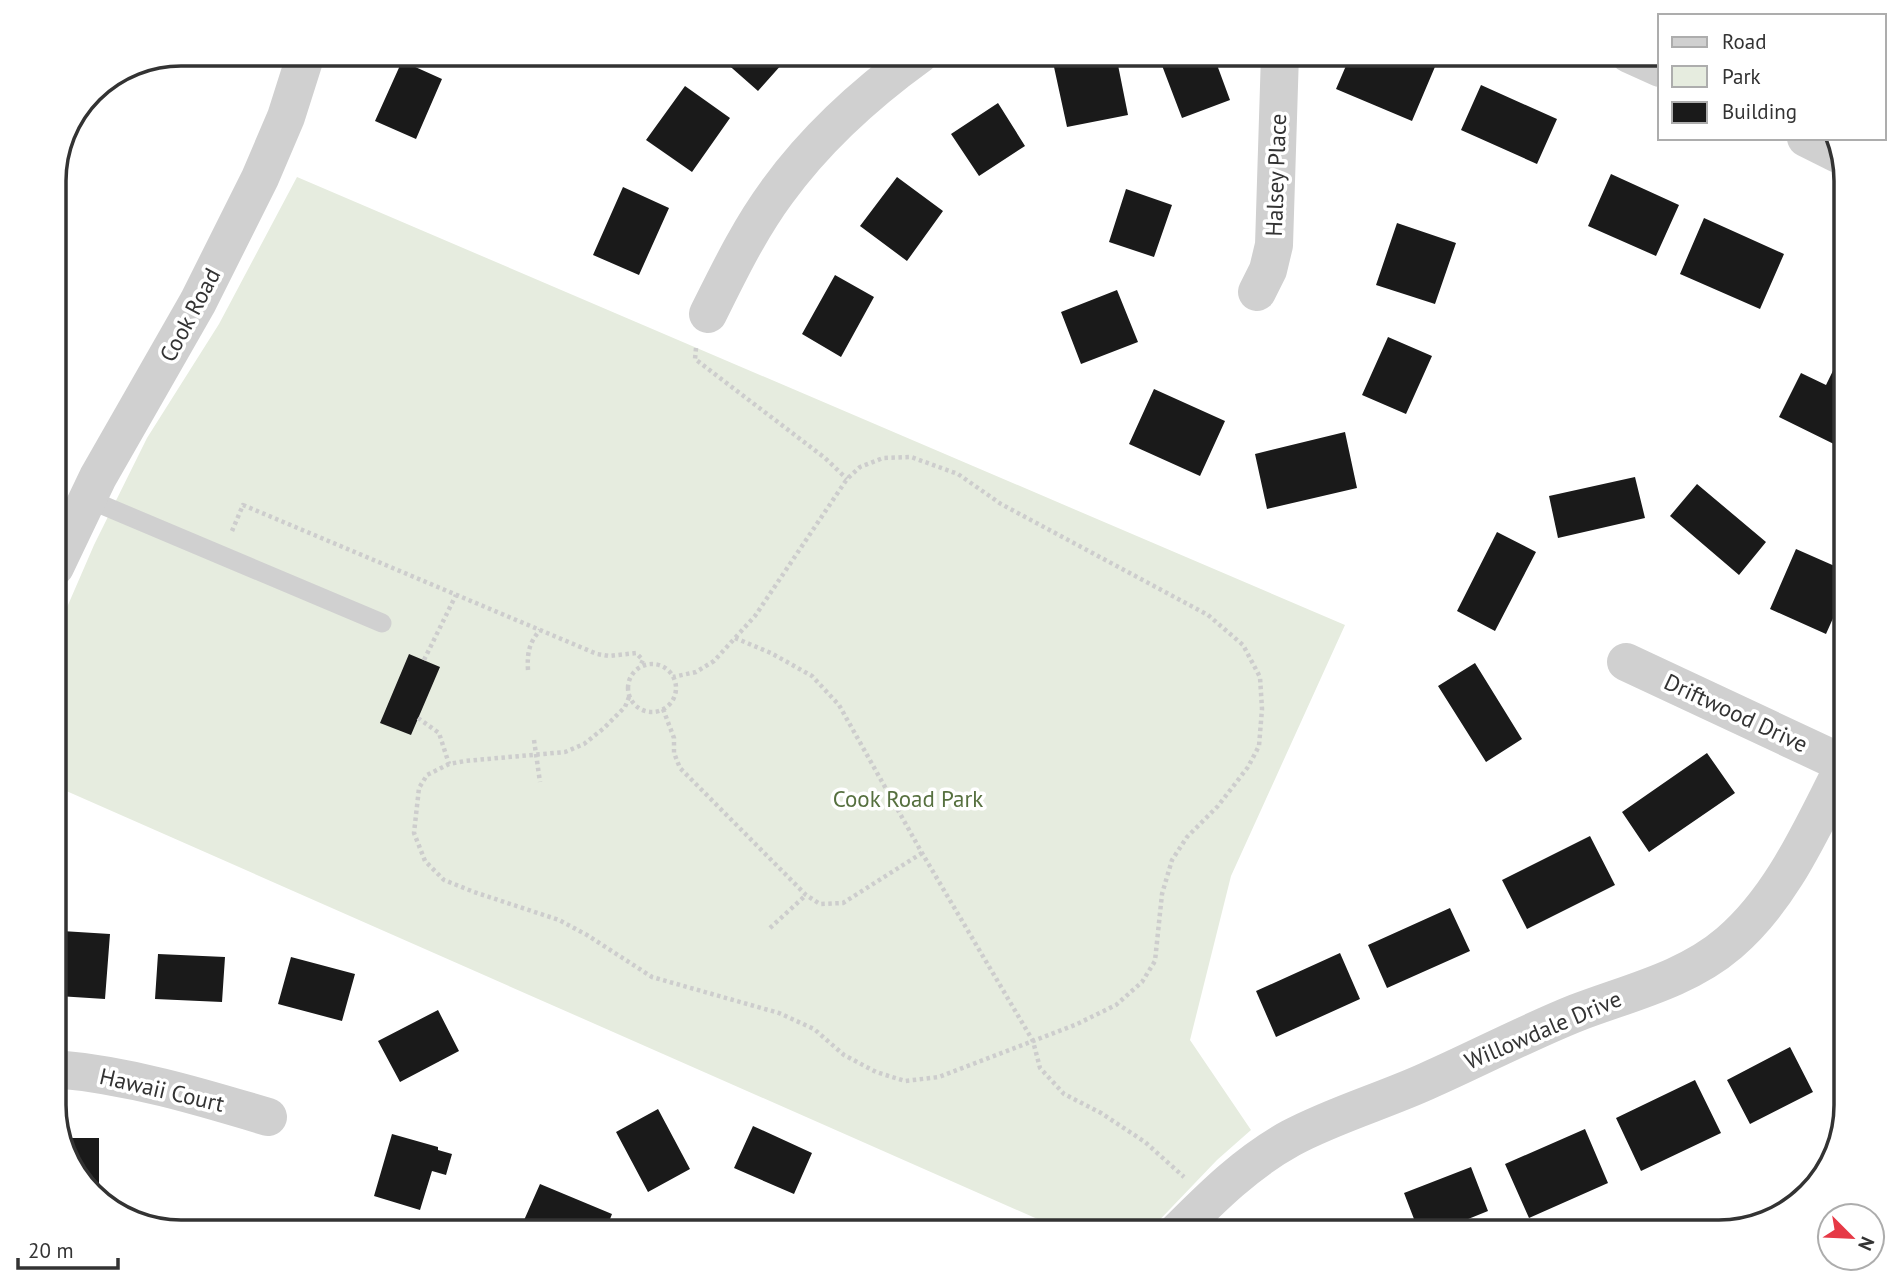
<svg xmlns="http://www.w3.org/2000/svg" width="1900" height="1286" viewBox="0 0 1900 1286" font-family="'PT Sans',sans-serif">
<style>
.green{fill:#e6ecdf}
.building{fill:#1a1a1a}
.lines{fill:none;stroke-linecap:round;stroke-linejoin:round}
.path{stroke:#cdcdcd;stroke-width:4.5;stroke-dasharray:3.5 3.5;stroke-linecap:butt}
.service{stroke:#d0d0d0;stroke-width:19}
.minor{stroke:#d0d0d0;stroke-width:38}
.labels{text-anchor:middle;stroke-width:7;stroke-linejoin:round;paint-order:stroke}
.street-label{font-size:23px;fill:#333;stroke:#fff}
.park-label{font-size:23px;fill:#56703f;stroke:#fff}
.rim{fill:none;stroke:#333;stroke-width:3.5}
</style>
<rect width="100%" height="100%" fill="#fff"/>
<path class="green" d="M 297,177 L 1345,625 L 1231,876 L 1190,1040 L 1251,1130 L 1217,1160 L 1148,1232 L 1067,1232 L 55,786 L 55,635 L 94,545 L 147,438 L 219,324 Z"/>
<path class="building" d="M 716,54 L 791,54 L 758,91 Z
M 1161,54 L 1213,54 L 1230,100 L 1182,118 L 1158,55 Z
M 1351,54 L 1440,55 L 1412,121 L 1336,89 Z
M 1116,55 L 1128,115 L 1067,127 L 1054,67 Z
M 402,61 L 442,79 L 416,139 L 375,121 Z
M 1481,85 L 1557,119 L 1537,164 L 1461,130 Z
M 685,86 L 730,118 L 692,172 L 646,140 Z
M 998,103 L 1025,146 L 979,176 L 951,134 Z
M 1611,174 L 1679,205 L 1656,256 L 1588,226 Z
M 897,177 L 943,211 L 907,261 L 860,226 Z
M 623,187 L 669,208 L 639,275 L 593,255 Z
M 1126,189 L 1172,205 L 1154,257 L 1109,242 Z
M 1704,218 L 1784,254 L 1760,309 L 1680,274 Z
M 1397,223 L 1456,243 L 1435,304 L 1376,285 Z
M 835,275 L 874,297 L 841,357 L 802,334 Z
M 1117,290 L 1138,342 L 1081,364 L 1061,312 Z
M 1388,337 L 1432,356 L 1406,414 L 1362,395 Z
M 1846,344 L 1846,450 L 1779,417 L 1801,373 L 1826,385 Z
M 1154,389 L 1225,421 L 1200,476 L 1129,444 Z
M 1345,432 L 1357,488 L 1267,509 L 1255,454 Z
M 1635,477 L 1645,518 L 1558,538 L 1549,496 Z
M 1697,484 L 1766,542 L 1739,575 L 1670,516 Z
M 1497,532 L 1536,552 L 1495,631 L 1457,611 Z
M 1796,549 L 1846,571 L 1846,589 L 1826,634 L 1770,609 Z
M 409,654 L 440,667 L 411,735 L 380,723 Z
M 1475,663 L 1522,739 L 1486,762 L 1438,686 Z
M 1707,753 L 1735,793 L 1649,852 L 1622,812 Z
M 1590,836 L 1615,885 L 1527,929 L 1502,880 Z
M 1450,908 L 1470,951 L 1387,988 L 1368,945 Z
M 62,931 L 110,934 L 105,999 L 58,996 Z
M 1340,953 L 1360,999 L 1276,1037 L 1256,991 Z
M 158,954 L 225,957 L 222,1002 L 155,999 Z
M 291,957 L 355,974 L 342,1021 L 278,1004 Z
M 438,1010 L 459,1051 L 400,1082 L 378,1041 Z
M 1790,1047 L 1813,1092 L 1750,1124 L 1727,1080 Z
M 1695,1080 L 1721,1133 L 1641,1171 L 1616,1118 Z
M 658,1109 L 690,1169 L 648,1192 L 616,1132 Z
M 753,1126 L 812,1153 L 794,1194 L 734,1168 Z
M 1585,1129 L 1608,1183 L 1529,1218 L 1505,1164 Z
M 392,1134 L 438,1147 L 438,1150 L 452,1154 L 446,1175 L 432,1171 L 420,1210 L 374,1196 Z
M 62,1138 L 99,1138 L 99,1197 L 71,1168 Z
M 1471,1167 L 1488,1211 L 1436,1232 L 1419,1232 L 1404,1193 Z
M 540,1184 L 612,1214 L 605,1232 L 532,1232 L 521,1227 Z
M 1000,1220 L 1026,1232 L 995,1232 Z
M 342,1221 L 345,1232 L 309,1232 L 309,1231 Z"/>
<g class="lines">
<path class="path" d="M 696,348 L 695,359 L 825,458 L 847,479
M 232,531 L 243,505 L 597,654 L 609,656 L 636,653 L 643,660 L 640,666
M 735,638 L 771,653 L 812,676 L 839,705 L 922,853 L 1033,1041 L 1040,1068 L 1064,1094 L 1101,1113 L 1145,1142 L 1184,1177
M 424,660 L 456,595
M628 688a24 24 0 1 1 48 0a24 24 0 1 1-48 0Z
M 528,670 C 527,653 529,643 540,630
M 629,697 L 625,707 L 604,728 L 584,744 L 565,752 L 465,761 L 449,764 L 427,775 L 419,788 L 414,833 L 425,861 L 444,880 L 474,892 L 559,920 L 587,935 L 652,977 L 779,1013 L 814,1029 L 844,1055 L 876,1072 L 905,1081 L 939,1077 L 1075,1025 L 1116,1005 L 1142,982 L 1155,961 L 1162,894 L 1172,860 L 1187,837 L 1218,806 L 1248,767 L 1259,746 L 1262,709 L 1260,677 L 1243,645 L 1208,615 L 1001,504 L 958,474 L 911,457 L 883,458 L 860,467 L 847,479 L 755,616 L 714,661 L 696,672 L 673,677
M 663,709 L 674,738 L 674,753 L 680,768 L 806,895 L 820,904 L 843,903 L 922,853
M 418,718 L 439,733 L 449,764
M 534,740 L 540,782
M 770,928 L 806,895"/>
<path class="service" d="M 88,499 L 382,623"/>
<path class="minor" d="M 1629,54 L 1660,68
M 1806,138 L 1838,154
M 1257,292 L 1268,270 L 1274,245 L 1280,54
M 708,314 C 729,272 749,230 777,192 C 816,138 866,93 920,54
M 55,567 L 98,477 L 198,302 L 260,178 L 286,117 L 306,54
M 1626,662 L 1846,765
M 55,1069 C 128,1075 198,1096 268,1117
M 1177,1232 C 1212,1197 1247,1162 1291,1138 C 1334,1115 1383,1101 1427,1081 C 1477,1059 1526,1033 1576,1013 C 1628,993 1686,980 1729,943 C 1784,896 1813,825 1846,762"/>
</g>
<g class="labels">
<g class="street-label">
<text transform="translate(1276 175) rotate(-88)" y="8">Halsey Place</text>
<text transform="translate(190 315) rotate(-62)" y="8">Cook Road</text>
<text transform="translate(1736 713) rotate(25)" y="8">Driftwood Drive</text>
<text transform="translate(1543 1030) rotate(-23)" y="8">Willowdale Drive</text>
<text transform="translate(162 1090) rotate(13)" y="8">Hawaii Court</text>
</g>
<g class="park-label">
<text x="908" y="807">Cook Road Park</text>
</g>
</g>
<path d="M0 0H1900V1286H0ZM181 66H1719A115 115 0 0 1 1834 181V1105A115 115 0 0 1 1719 1220H181A115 115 0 0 1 66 1105V181A115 115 0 0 1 181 66Z" fill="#fff" fill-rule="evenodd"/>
<path class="rim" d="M181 66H1719A115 115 0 0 1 1834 181V1105A115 115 0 0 1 1719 1220H181A115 115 0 0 1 66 1105V181A115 115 0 0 1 181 66Z"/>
<rect x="1658" y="14" width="228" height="126" fill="#ffffff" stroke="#adadad" stroke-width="2"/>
<rect x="1672" y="37" width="35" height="10" fill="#d0d0d0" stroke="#adadad" stroke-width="2"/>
<text x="1722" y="49" font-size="21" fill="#333333">Road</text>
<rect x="1672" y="66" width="35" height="21" fill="#e6ecdf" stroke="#adadad" stroke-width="2"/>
<text x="1722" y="84" font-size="21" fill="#333333">Park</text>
<rect x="1672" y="102" width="35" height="21" fill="#1a1a1a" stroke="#adadad" stroke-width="2"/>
<text x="1722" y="119" font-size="21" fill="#333333">Building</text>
<g transform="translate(1851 1237) rotate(114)"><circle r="33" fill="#ffffff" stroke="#adadad" stroke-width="2"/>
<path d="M0-5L12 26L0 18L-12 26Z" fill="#e63946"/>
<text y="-10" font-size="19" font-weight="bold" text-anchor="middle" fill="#333333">N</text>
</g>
<path d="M18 1258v10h100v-10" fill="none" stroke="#333333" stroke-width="3.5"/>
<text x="28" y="1258" font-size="21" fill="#333333" stroke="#ffffff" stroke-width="5" paint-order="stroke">20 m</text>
</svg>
